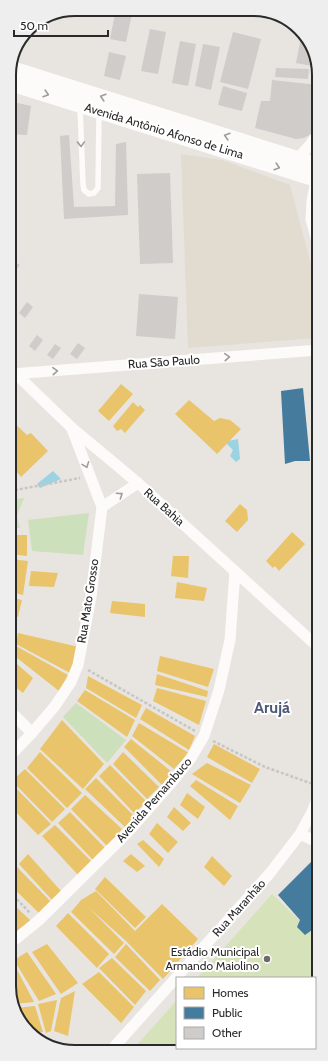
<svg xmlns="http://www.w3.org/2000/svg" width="328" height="1061" viewBox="0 0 328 1061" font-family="Cabin,sans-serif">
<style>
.education{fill:#e2dbcf}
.green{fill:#cde0bc}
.pitch{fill:#d6e3ba}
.water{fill:#9bd3e2}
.homes{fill:#e9c46a}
.public{fill:#457b9d}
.building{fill:#cfccca}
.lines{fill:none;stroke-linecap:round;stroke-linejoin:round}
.path{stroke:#c6c6c5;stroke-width:2.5;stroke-dasharray:3 2;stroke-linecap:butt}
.service{stroke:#fcfbfa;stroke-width:5.5}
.minor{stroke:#fcfbfa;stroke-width:11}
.secondary{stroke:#fcfbfa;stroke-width:15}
.oneway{stroke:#9e9d9c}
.poi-dot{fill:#6c6b6a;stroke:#fff;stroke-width:1.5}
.labels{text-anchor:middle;stroke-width:4;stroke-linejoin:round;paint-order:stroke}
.street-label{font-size:12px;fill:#2a2a2a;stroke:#fff}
.poi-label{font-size:12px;fill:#2a2a2a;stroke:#fff;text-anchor:end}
.district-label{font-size:16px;font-weight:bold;fill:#4e5877;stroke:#fff}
.rim{fill:none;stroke:#2a2a2a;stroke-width:2}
</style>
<rect width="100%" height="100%" fill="#e8e4e0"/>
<path class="education" d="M 181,154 L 222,160 L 290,185 L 318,291 L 318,336 L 315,338 L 188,348 Z"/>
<path class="green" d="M 24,498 L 17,516 L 20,528 L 10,528 L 10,500 Z
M 89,513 L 83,555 L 32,551 L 28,520 Z
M 76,703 L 126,740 L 107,763 L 63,717 Z"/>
<path class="pitch" d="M 314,424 L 318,424 L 318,464 L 316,464 Z
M 272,894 L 319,939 L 319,990 L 315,999 L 315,978 L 197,978 Z
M 177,1000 L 177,1048 L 270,1048 L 265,1051 L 138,1051 L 135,1047 Z"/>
<path class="water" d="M 238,439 L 240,459 L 236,462 L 230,456 L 233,450 L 227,444 L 228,441 Z
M 53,471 L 61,479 L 40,488 L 37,484 Z"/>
<path class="homes" d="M 121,384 L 133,394 L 109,421 L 98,411 Z
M 189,400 L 214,421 L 220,418 L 230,420 L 241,429 L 217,454 L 175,414 Z
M 133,402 L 138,407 L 140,405 L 145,410 L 125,433 L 121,429 L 117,431 L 113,426 Z
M 13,422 L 27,435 L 31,433 L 48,451 L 21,477 L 10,464 L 10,425 Z
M 240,504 L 247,510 L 248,520 L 237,532 L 225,521 Z
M 292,532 L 305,544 L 279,571 L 275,566 L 273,568 L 266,561 Z
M 10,535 L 27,535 L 27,556 L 10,554 Z
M 173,556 L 189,556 L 188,578 L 171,576 Z
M 10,559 L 28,561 L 23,595 L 10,592 Z
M 31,571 L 58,573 L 54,587 L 29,586 Z
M 177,582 L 207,588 L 204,601 L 175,598 Z
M 10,597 L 22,600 L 18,617 L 10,615 Z
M 112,601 L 145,604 L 145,617 L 110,613 Z
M 10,619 L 17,621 L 15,632 L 10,631 Z
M 18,633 L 79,647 L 70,673 L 16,644 Z
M 16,646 L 68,675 L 59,691 L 12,654 Z
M 160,656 L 214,669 L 208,687 L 157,671 Z
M 10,658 L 33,678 L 23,693 L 10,683 Z
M 157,674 L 208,691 L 207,697 L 155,685 Z
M 88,676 L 142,705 L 136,718 L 86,688 Z
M 157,688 L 206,701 L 199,725 L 153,701 Z
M 85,690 L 135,720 L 127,737 L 77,701 Z
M 146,708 L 195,736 L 189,750 L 140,719 Z
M 62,720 L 104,764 L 83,789 L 40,749 Z
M 139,723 L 189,753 L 174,769 L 132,736 Z
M 131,739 L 172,772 L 162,785 L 124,747 Z
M 214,744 L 260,769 L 252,783 L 207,757 Z
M 40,752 L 82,793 L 67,808 L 27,768 Z
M 123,752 L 159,787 L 147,799 L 113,764 Z
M 207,763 L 251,785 L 240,803 L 192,774 Z
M 110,765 L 147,802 L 134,813 L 99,776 Z
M 25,769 L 65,809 L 52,822 L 12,781 Z
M 96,778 L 136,818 L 125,827 L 85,789 Z
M 196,780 L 238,806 L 230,820 L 190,786 Z
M 10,782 L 51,824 L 38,835 L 10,806 Z
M 187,793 L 205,807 L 198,819 L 180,805 Z
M 85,795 L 122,829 L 108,847 L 71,809 Z
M 174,807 L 191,823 L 183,831 L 167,817 Z
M 70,812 L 105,848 L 93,860 L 58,823 Z
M 157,823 L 178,842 L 168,853 L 149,834 Z
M 55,825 L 92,862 L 79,876 L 42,836 Z
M 143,840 L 164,859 L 159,867 L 137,844 Z
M 28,854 L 61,891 L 52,900 L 19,864 Z
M 131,854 L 145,866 L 137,872 L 123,861 Z
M 212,856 L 232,876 L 224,886 L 204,867 Z
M 17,867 L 53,904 L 40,914 L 10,885 L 10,875 Z
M 105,877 L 146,917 L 135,928 L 95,889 Z
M 96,891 L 135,931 L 162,904 L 198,939 L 163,979 L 126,941 L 88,907 L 124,943 L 114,954 L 71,912 L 81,900 Z
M 10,901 L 32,922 L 12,938 L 10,936 Z
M 68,913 L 109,954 L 97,968 L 56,926 Z
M 47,944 L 78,983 L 61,994 L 32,952 Z
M 126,944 L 160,980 L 150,991 L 115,957 Z
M 27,952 L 56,994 L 39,1001 L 14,960 Z
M 112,958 L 146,991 L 135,1005 L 99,968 Z
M 13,962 L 34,1002 L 14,1004 L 10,996 L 10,963 Z
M 99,972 L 134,1007 L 121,1023 L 82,984 Z
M 75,991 L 68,1036 L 54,1031 L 61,998 Z
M 57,1000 L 51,1031 L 46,1033 L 38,1004 Z
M 35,1006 L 43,1032 L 37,1032 L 26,1029 L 18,1013 L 17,1008 Z"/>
<path class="public" d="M 303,388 L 310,461 L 295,461 L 285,464 L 281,391 Z
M 316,854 L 319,855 L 319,934 L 312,930 L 305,935 L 297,927 L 300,920 L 278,895 L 315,858 Z"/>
<path class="building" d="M 116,9 L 133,9 L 126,42 L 110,39 Z
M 150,29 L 166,32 L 158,74 L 141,71 Z
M 233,32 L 261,39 L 248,89 L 220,82 Z
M 302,32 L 314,56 L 312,66 L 296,63 Z
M 180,41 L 196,44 L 188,86 L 172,83 Z
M 203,44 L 220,47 L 211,90 L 195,86 Z
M 109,52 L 126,56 L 120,80 L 104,76 Z
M 276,68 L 309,69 L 308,79 L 275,77 Z
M 272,80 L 318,85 L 316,103 L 318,103 L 318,120 L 315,129 L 311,134 L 304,138 L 296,139 L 255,128 L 261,101 L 270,101 Z
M 223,86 L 247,93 L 242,111 L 218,105 Z
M 9,101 L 31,106 L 27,135 L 9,134 Z
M 69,135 L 74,207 L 115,206 L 116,144 L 126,142 L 128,215 L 64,219 L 60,136 Z
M 170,173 L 173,263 L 140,264 L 137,174 Z
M 13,261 L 20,265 L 11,276 L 9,275 L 9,266 Z
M 139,294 L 178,297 L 175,339 L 136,336 Z
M 27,302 L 33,307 L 25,318 L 19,313 Z
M 37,335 L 43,340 L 35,351 L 29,346 Z
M 78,343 L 85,348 L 77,359 L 70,354 Z
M 55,344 L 61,348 L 53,359 L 47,355 Z"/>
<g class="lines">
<path class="path" d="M 10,491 L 80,478
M 88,670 L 195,731
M 213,741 L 265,767 L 313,784
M 10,892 L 30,913"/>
<path class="service" d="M 80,107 L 83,184 L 84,190 L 89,194 L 94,193 L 98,188 L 99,113"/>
<path class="minor" d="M 298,158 L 310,145 L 318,133
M 316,180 L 312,201 L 311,219 L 318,245
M 10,369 L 16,374 L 72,428 L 138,483 L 318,647
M 12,374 L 318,350
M 102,507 L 138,483
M 10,711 L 32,733
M 10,756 L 32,733 L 55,706 L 71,682 L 78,665 L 91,597 L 102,507 L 72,429
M 300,834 L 319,843
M 10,942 L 17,938 L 38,921 L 127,833 L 172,782 L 191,758 L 204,736 L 219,690 L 230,640 L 235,571
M 113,1051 L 115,1046 L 123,1037 L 270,873 L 300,834 L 313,810 L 319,793"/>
<path class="secondary" d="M 10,68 L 318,165
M 9,83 L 318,180"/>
</g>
<defs><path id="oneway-chevron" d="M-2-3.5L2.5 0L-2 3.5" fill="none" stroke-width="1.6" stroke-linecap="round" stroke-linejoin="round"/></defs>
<g class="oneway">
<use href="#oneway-chevron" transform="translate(46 94) rotate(17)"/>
<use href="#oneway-chevron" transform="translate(103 97) rotate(-163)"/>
<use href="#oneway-chevron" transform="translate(227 136) rotate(-163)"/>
<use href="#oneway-chevron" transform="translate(81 144) rotate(88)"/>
<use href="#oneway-chevron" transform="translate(277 167) rotate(17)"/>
<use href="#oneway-chevron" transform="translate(227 357) rotate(-4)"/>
<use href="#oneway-chevron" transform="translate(55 371) rotate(-4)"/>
<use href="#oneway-chevron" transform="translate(86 465) rotate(69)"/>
<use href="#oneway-chevron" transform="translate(120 495) rotate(-34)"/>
</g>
<circle class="poi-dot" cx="267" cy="959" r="4"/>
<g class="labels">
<g class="street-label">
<text transform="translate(164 131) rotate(17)" y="4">Avenida Antônio Afonso de Lima</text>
<text transform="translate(164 362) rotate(-4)" y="4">Rua São Paulo</text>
<text transform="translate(164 507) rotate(42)" y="4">Rua Bahia</text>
<text transform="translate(88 601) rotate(-81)" y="4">Rua Mato Grosso</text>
<text transform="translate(154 800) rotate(-49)" y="4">Avenida Pernambuco</text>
<text transform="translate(239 908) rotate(-48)" y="4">Rua Maranhão</text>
</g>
<g class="poi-label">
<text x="259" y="956">Estádio Municipal<tspan x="259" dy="14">Armando Maiolino</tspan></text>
</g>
<g class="district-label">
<text x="272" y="713">Arujá</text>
</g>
</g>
<path d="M0 0H328V1061H0ZM75 16H253A59 59 0 0 1 312 75V986A59 59 0 0 1 253 1045H75A59 59 0 0 1 16 986V75A59 59 0 0 1 75 16Z" fill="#eee" fill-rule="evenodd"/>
<path class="rim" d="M75 16H253A59 59 0 0 1 312 75V986A59 59 0 0 1 253 1045H75A59 59 0 0 1 16 986V75A59 59 0 0 1 75 16Z"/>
<rect x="176" y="977" width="140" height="72" fill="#ffffff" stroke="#aaaaaa"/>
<rect x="184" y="987" width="20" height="12" fill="#e9c46a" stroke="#aaaaaa"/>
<text x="212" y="997" font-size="12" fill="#2a2a2a">Homes</text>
<rect x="184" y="1007" width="20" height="12" fill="#457b9d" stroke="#aaaaaa"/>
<text x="212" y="1017" font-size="12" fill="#2a2a2a">Public</text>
<rect x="184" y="1027" width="20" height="12" fill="#cfccca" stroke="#aaaaaa"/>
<text x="212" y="1037" font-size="12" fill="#2a2a2a">Other</text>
<path d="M14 30v6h94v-6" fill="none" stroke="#2a2a2a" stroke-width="2"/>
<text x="20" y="30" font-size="12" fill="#2a2a2a" stroke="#ffffff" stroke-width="3" paint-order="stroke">50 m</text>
</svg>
